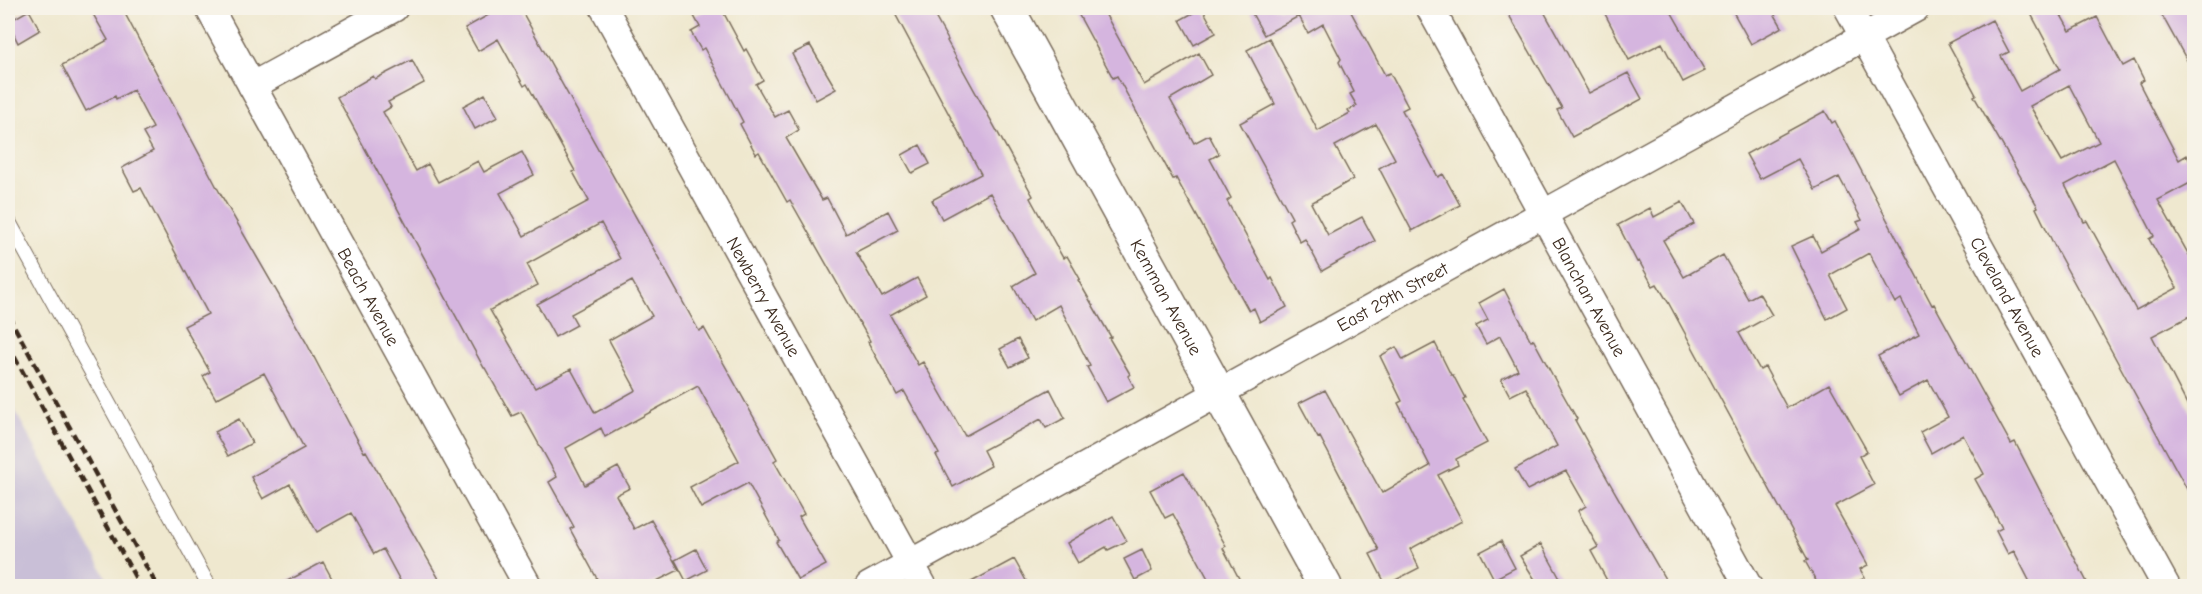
<svg xmlns="http://www.w3.org/2000/svg" width="2202" height="594" viewBox="0 0 2202 594" font-family="'Comic Neue',sans-serif">
<style>
.industrial{fill:#c9bfd7}
.building{fill:#d5b5df;fill-rule:evenodd}
.lines{fill:none;stroke-linecap:round;stroke-linejoin:round}
.service-casing{stroke:#7a6c5c;stroke-width:16}
.minor-casing{stroke:#7a6c5c;stroke-width:30}
.tertiary-casing{stroke:#7a6c5c;stroke-width:36}
.service{stroke:#fff;stroke-width:14}
.minor{stroke:#fff;stroke-width:27}
.tertiary{stroke:#fff;stroke-width:33}
.rail{stroke:#3b2a1e;stroke-width:4.5;stroke-dasharray:9 4.5;stroke-linecap:butt}
.labels{text-anchor:middle;stroke-width:4.5;stroke-linejoin:round;paint-order:stroke}
.street-label{font-size:18px;fill:#3b2a1e;stroke:#f7f3e8}
</style>
<rect width="100%" height="100%" fill="#f7f3e8"/>
<filter id="ink" filterUnits="userSpaceOnUse"><feTurbulence type="fractalNoise" baseFrequency=".0167" numOctaves="2"/><feDisplacementMap in="SourceGraphic" scale="12" xChannelSelector="R" yChannelSelector="G"/><feConvolveMatrix kernelMatrix="1 2 1 2 8 2 1 2 1" color-interpolation-filters="sRGB"/></filter>
<filter id="wash" filterUnits="userSpaceOnUse"><feTurbulence type="fractalNoise" baseFrequency=".008" numOctaves="4" result="noise"/><feDisplacementMap in="SourceGraphic" scale="24" xChannelSelector="R" yChannelSelector="G"/><feGaussianBlur stdDeviation="1.35" result="paint"/><feColorMatrix in="noise" values="0 0 0 0 0 0 0 0 0 0 0 0 0 0 0 0 0 1.4 0 .05"/><feComposite in="paint" operator="in"/></filter>
<g filter="url(#wash)">
<rect width="100%" height="100%" fill="#efe8cf"/>
<path class="industrial" d="M 8,398 L 111,586 L 8,586 Z"/>
<g id="blocks">
<path class="building" d="M 105,8 L 122,8 L 221,195 L 306,342 L 364,452 L 366,451 L 443,586 L 403,586 L 383,549 L 374,554 L 351,513 L 317,532 L 290,484 L 263,499 L 251,477 L 304,448 L 264,373 L 216,399 L 203,376 L 210,372 L 184,326 L 208,314 L 141,188 L 134,191 L 122,168 L 153,151 L 143,133 L 153,128 L 133,90 L 116,99 L 115,96 L 86,111 L 62,65 L 108,40 L 93,14 Z
M 501,8 L 520,8 L 699,331 L 704,328 L 777,459 L 774,461 L 804,514 L 799,517 L 826,565 L 798,580 L 776,542 L 779,540 L 748,483 L 701,508 L 690,487 L 739,461 L 698,386 L 605,437 L 601,428 L 566,448 L 585,485 L 618,467 L 630,488 L 616,495 L 634,529 L 651,520 L 679,570 L 647,586 L 601,586 L 570,529 L 574,527 L 549,482 L 557,477 L 521,412 L 512,416 L 485,368 L 484,368 L 337,97 L 373,76 L 375,79 L 412,60 L 424,83 L 388,102 L 391,107 L 383,112 L 416,171 L 428,164 L 438,182 L 478,161 L 484,172 L 522,152 L 534,175 L 500,193 L 524,236 L 589,201 L 573,172 L 575,171 L 527,84 L 524,86 L 498,39 L 478,51 L 465,28 ZM 601,223 L 620,259 L 537,304 L 555,337 L 577,325 L 571,314 L 632,281 L 652,316 L 609,340 L 636,390 L 595,413 L 571,369 L 535,388 L 490,310 L 538,285 L 527,264 Z
M 710,8 L 721,8 L 744,51 L 746,49 L 763,80 L 756,84 L 775,117 L 788,110 L 799,130 L 786,138 L 822,200 L 827,198 L 846,234 L 888,211 L 898,230 L 856,252 L 882,297 L 917,278 L 926,295 L 890,315 L 918,365 L 923,362 L 965,436 L 1050,389 L 1065,418 L 1046,428 L 1041,419 L 983,450 L 991,466 L 953,487 L 936,455 L 939,454 L 904,391 L 897,395 L 868,342 L 870,341 L 790,200 L 787,202 L 759,152 L 756,154 L 740,124 L 743,122 L 704,48 L 701,50 L 691,32 L 700,27 L 694,16 Z
M 892,8 L 930,8 L 948,40 L 947,41 L 1033,196 L 1030,198 L 1063,258 L 1067,256 L 1080,279 L 1078,280 L 1111,337 L 1109,338 L 1130,374 L 1128,376 L 1134,387 L 1106,402 L 1087,367 L 1090,366 L 1059,305 L 1032,321 L 1013,286 L 1035,273 L 990,193 L 942,219 L 932,200 L 981,174 Z
M 1075,8 L 1102,8 L 1144,85 L 1199,53 L 1211,75 L 1170,99 L 1194,143 L 1209,135 L 1219,154 L 1210,159 L 1231,198 L 1227,201 L 1270,280 L 1272,278 L 1287,307 L 1260,322 L 1254,308 L 1249,311 L 1176,178 L 1173,179 L 1117,76 L 1113,78 Z
M 1202,8 L 1216,33 L 1194,45 L 1180,20 Z
M 1249,8 L 1354,8 L 1350,10 L 1385,75 L 1390,73 L 1408,107 L 1402,110 L 1438,177 L 1443,174 L 1460,205 L 1412,231 L 1379,168 L 1395,159 L 1376,124 L 1335,146 L 1353,179 L 1311,203 L 1328,235 L 1362,217 L 1375,241 L 1322,271 L 1305,239 L 1300,242 L 1289,220 L 1292,218 L 1240,123 L 1275,104 L 1247,50 L 1269,38 L 1318,131 L 1350,113 L 1348,110 L 1357,106 L 1350,94 L 1354,92 L 1339,62 L 1341,59 L 1323,24 L 1308,33 L 1299,16 L 1264,35 Z
M 1505,8 L 1542,8 L 1589,93 L 1628,73 L 1642,99 L 1572,137 L 1557,110 L 1562,108 Z
M 1602,8 L 1669,8 L 1705,71 L 1683,82 L 1662,43 L 1629,60 Z
M 1731,8 L 1771,8 L 1782,27 L 1751,44 Z
M 2028,8 L 2057,8 L 2070,31 L 2097,17 L 2123,66 L 2134,60 L 2144,80 L 2139,83 L 2179,160 L 2187,155 L 2194,169 L 2194,181 L 2158,200 L 2194,264 L 2194,320 L 2192,315 L 2152,336 L 2194,418 L 2194,502 L 2057,251 L 2036,208 L 2038,207 L 1974,96 L 1976,95 L 1948,43 L 1992,20 L 2009,52 L 2001,56 L 2020,91 L 2060,69 ZM 2069,85 L 2099,142 L 2062,161 L 2030,106 ZM 2114,159 L 2154,236 L 2149,239 L 2177,288 L 2136,310 L 2087,221 L 2084,222 L 2065,185 Z
M 2158,8 L 2194,8 L 2194,73 Z
M 29,10 L 40,30 L 18,43 L 8,22 Z
M 810,45 L 836,89 L 816,100 L 792,54 Z
M 485,94 L 498,117 L 475,129 L 463,106 Z
M 1825,111 L 1832,123 L 1835,121 L 1932,305 L 1934,304 L 2011,444 L 2015,442 L 2089,586 L 2032,586 L 2014,551 L 2008,554 L 1996,531 L 2002,528 L 1975,479 L 1984,474 L 1963,435 L 1931,453 L 1920,432 L 1948,417 L 1928,380 L 1899,396 L 1878,356 L 1919,334 L 1901,299 L 1895,303 L 1869,253 L 1830,275 L 1847,308 L 1827,319 L 1791,246 L 1813,236 L 1821,251 L 1861,229 L 1857,222 L 1862,220 L 1839,177 L 1815,190 L 1798,159 L 1760,179 L 1746,154 Z
M 920,145 L 930,164 L 912,173 L 902,155 Z
M 1682,202 L 1694,224 L 1663,240 L 1684,277 L 1723,255 L 1748,299 L 1759,293 L 1772,315 L 1739,333 L 1760,370 L 1765,367 L 1787,408 L 1829,384 L 1867,451 L 1859,456 L 1874,485 L 1835,506 L 1868,565 L 1860,569 L 1865,578 L 1849,586 L 1819,586 L 1805,561 L 1808,560 L 1668,302 L 1657,284 L 1653,286 L 1639,261 L 1637,262 L 1618,225 L 1650,208 L 1654,217 Z
M 1504,289 L 1531,341 L 1533,339 L 1560,389 L 1577,419 L 1575,420 L 1608,480 L 1669,586 L 1610,586 L 1591,551 L 1598,547 L 1578,511 L 1586,506 L 1566,471 L 1527,490 L 1515,469 L 1557,446 L 1526,388 L 1510,396 L 1501,379 L 1518,370 L 1500,336 L 1486,344 L 1476,326 L 1488,320 L 1479,303 Z
M 1018,339 L 1028,358 L 1010,367 L 1000,349 Z
M 1435,343 L 1451,375 L 1453,375 L 1465,398 L 1463,399 L 1487,443 L 1456,459 L 1458,465 L 1438,475 L 1462,521 L 1410,549 L 1419,568 L 1386,585 L 1370,554 L 1379,550 L 1320,437 L 1318,438 L 1299,403 L 1325,390 L 1382,493 L 1430,466 L 1398,403 L 1402,401 L 1380,356 L 1396,347 L 1403,360 Z
M 239,419 L 252,443 L 228,456 L 215,432 Z
M 1184,472 L 1226,546 L 1223,548 L 1243,586 L 1212,586 L 1173,514 L 1165,518 L 1150,490 Z
M 1113,516 L 1127,541 L 1108,550 L 1106,547 L 1078,563 L 1067,543 Z
M 1501,541 L 1515,568 L 1494,579 L 1480,552 Z
M 1541,544 L 1564,586 L 1539,586 L 1520,556 Z
M 696,549 L 707,570 L 686,581 L 675,560 Z
M 1142,550 L 1152,571 L 1135,580 L 1124,559 Z
M 1014,559 L 1029,586 L 964,586 Z
M 323,562 L 336,586 L 278,586 Z"/>
</g>
</g>
<g filter="url(#ink)">
<use href="#blocks" fill-opacity="0" stroke="#7a6c5c" stroke-width="1.5"/>
<g class="lines">
<g class="service-casing">
<path id="service" d="M 8,220 L 209,586"/>
</g>
<g class="minor-casing">
<g id="minor">
<path id="s1" d="M 209,8 L 528,586"/>
<path id="s2" d="M 604,8 L 923,586"/>
<path id="s3" d="M 1430,8 L 1748,586"/>
<path id="s4" d="M 1848,8 L 2166,586"/>
<path d="M 252,86 L 394,8"/>
<path id="s5" d="M 869,586 L 1916,8"/>
</g>
</g>
<g class="tertiary-casing">
<g id="tertiary">
<path id="s6" d="M 1007,8 L 1325,586"/>
</g>
</g>
<use href="#service" class="service"/>
<use href="#minor" class="minor"/>
<use href="#tertiary" class="tertiary"/>
<path class="rail" d="M 8,315 L 157,586
M 8,345 L 140,586"/>
</g>
</g>
<g class="labels">
<g class="street-label">
<text dy="6" stroke="none"><textPath href="#s1" startOffset="330">Beach Avenue</textPath></text>
<text dy="6" stroke="none"><textPath href="#s2" startOffset="330">Newberry Avenue</textPath></text>
<text dy="6" stroke="none"><textPath href="#s6" startOffset="330">Kemman Avenue</textPath></text>
<text dy="6" stroke="none"><textPath href="#s5" startOffset="598">East 29th Street</textPath></text>
<text dy="6" stroke="none"><textPath href="#s3" startOffset="330">Blanchan Avenue</textPath></text>
<text dy="6" stroke="none"><textPath href="#s4" startOffset="330">Cleveland Avenue</textPath></text>
</g>
</g>
<rect width="2202" height="594" fill="none" stroke="#f7f3e8" stroke-width="30"/>
</svg>
